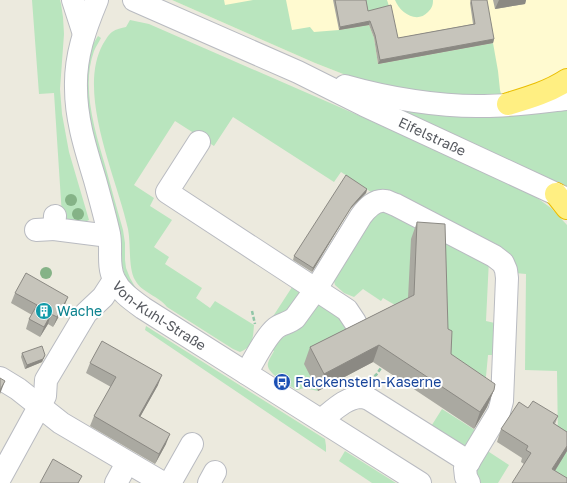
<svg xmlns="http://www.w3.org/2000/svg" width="567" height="483" viewBox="0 0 567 483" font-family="'Golos Text',sans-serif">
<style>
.commercial{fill:#fffad0}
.green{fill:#b9e5be}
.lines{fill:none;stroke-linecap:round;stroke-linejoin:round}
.minor-casing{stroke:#b9bbc1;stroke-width:24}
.highway-casing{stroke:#eabe00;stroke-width:24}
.path{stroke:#91c6a7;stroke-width:2.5;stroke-dasharray:4 2;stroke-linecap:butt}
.minor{stroke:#fff;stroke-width:22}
.highway{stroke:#ffef82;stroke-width:22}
.tree{fill:#85b387}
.wall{fill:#aaa9a1}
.shaded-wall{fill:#8b8983}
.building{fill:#c6c4bb;stroke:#8b8983}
.labels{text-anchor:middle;stroke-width:4;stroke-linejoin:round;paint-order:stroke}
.street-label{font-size:14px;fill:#575a60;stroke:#fff}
.culture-label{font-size:14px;fill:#0d838f;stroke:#fff;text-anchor:start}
.transit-label{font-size:14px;fill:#164399;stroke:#fff;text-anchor:start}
</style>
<rect width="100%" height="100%" fill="#eceade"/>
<path class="commercial" d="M 172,0 L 567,0 L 567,70 L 517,92 L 501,95 L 361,81 L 315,63 Z"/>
<path class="green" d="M 32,0 L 60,0 L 61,4 L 63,17 L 64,34 L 60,89 L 62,114 L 69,152 L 89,220 L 85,222 L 65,220 L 62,216 L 54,93 L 39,94 Z
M 172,0 L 224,0 L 225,5 L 253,0 L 286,0 L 292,30 L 310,27 L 314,32 L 339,30 L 369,25 L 374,38 L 378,64 L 493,43 L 498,71 L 500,90 L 502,98 L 433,97 L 361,81 L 315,63 Z
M 364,0 L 387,0 L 390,9 L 367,14 Z
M 395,0 L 433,0 C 433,5 432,8 428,12 C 417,24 400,13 395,0 Z
M 130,20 L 149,24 L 447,154 L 529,192 L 551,208 L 567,225 L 567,447 L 558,442 L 557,371 L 525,370 L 526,274 L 515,273 L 377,196 L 341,172 L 334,182 L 233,117 L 214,146 L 175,121 L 134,185 L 154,198 L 150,206 L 172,220 L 154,247 L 169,257 L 165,264 L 202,288 L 196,298 L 210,308 L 215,301 L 254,325 C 253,338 253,347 240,352 L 233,349 L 167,307 C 159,296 142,293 135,280 C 128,268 131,244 128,229 C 117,178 76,93 103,44 C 105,41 108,35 112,32 C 116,29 122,28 126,27 Z
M 98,36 L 101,38 C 99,42 96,46 94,51 C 81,87 95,131 105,165 C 111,187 117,209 123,230 L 125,243 L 125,260 L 126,268 L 130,278 L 134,285 L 139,292 L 154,302 L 153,305 L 140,296 L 126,279 L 121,262 L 121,246 L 119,232 L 88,118 L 86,70 L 90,49 Z
M 358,96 L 567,106 L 567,189 Z
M 382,206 L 489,259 L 486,321 L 499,324 L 497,355 L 488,355 L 484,398 L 407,312 L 383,298 L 381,301 L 363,289 L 354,297 L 344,293 L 335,285 L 332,273 L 369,212 Z
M 296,281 L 302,292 L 289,313 L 270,321 Z
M 319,303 L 328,304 L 350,327 L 318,391 L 304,388 L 297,390 C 289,385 265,373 268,363 C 269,359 272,355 274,351 L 271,349 L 279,340 L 290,333 Z
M 146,326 L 325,439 L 326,446 L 326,452 L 145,330 Z
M 442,409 L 478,432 L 465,448 L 430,428 Z
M 486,450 L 509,465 L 498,483 L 480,483 L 476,480 L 476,468 Z
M 345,451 L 396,483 L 372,483 L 339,461 Z
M 567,451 L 567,483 L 545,478 Z"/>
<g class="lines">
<g class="minor-casing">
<g id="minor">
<path d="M 73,0 L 84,34"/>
<path id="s1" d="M 97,0 C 85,29 75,56 76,88 C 76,120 86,150 95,180 C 100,198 105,216 109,234 C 112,248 107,265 114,279 C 120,292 132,300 143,308 L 420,483"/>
<path id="s2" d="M 134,0 L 298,72 L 364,105 L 567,199"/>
<path d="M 345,86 C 387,98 440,107 484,106 C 512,106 540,102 567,99"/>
<path d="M 199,142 L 167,192 L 338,304 L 347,310 L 355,322"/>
<path d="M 55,216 L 54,229 L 109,236"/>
<path d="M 36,230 L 54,229"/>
<path d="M 246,373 C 254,361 265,337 276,328 C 281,324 289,323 295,318 L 316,289 L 361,216 C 367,208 375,199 386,201 C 389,202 393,204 396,205 L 494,256 L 503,263 L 506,270 L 507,278 L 502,401 L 499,412 L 465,468 L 466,477 L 469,483"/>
<path d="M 0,378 L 18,389 L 61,423 L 163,483"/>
<path d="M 321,420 C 333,411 345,398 360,397 C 363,397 366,398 369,399 L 469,462"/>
<path d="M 0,478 L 45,396 L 46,380 L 86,313 L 103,297 L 114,280"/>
<path d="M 116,483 L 127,463"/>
<path d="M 170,483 L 192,444"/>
<path d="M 209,483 L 215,472"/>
</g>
</g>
<g class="highway-casing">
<path id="highway" d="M 508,104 C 528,98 549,92 567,80
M 556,194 L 567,208"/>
</g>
<path class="path" d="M 252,311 L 255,324
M 369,379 L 376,375 L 381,368"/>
<use href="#minor" class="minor"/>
<use href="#highway" class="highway"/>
</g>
<g class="tree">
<circle cx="71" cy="200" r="6"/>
<circle cx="78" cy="214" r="6"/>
<circle cx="46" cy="273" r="6"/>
</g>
<path class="wall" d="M 333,0 L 366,0 L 368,11 L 398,38 L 473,24 L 470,3 L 471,0 L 494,39 L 493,43 L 378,64 L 374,38 L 369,25 L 339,30 Z
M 493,0 L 526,0 L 525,4 L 495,9 Z
M 367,189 L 366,193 L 350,209 L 312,272 L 293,260 L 294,256 Z
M 417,222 L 448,329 L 451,354 L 494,390 L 487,407 L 474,429 L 373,362 L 318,391 L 304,364 L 310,347 L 408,298 L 411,239 Z
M 15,293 L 64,307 L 53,327 L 48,324 L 40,337 L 26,329 L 29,319 L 32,315 L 11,303 Z
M 22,353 L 45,355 L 42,362 L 25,369 L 21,357 Z
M 90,363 L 158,385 L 140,417 L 166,444 L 155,464 L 90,426 L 94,416 L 111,387 L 86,373 Z
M 558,416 L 555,424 L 567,432 L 567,451 L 555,471 L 524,464 L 521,462 L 522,458 L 497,442 L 501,429 Z"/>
<path class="shaded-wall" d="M 499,0 L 526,0 L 525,4 L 495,9 Z
M 370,21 L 369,25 L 339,30 L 340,27 Z
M 494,39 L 493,43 L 378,64 L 380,60 Z
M 367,189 L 366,193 L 350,209 L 312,272 L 313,268 L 352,206 Z
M 68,297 L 64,307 L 53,327 L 57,317 Z
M 51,314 L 48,324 L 40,337 L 44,327 Z
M 379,345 L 373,362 L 318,391 L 324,374 Z
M 45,355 L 42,362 L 25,369 L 27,365 Z
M 162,375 L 158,385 L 135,426 L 139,416 Z
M 5,381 L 0,394 L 0,390 Z
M 494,390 L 487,407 L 474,429 L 480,412 Z
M 170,434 L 166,444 L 155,464 L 159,454 Z
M 567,446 L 567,451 L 548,482 L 552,469 Z"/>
<path class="building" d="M 335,0 L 366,0 L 368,11 L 391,5 L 398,38 L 475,24 L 471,0 L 487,0 L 494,39 L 380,60 L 375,35 L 370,21 L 340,27 Z
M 346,175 L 367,189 L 352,206 L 313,268 L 294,256 Z
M 417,222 L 445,224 L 448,329 L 452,331 L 451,354 L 495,384 L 494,390 L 480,412 L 379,345 L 324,374 L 310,347 L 414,295 Z
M 26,273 L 68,297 L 57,317 L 51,314 L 44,327 L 29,319 L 37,305 L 15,293 Z
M 102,341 L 162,375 L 139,416 L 170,434 L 159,454 L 94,416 L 116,377 L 90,363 Z
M 42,346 L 45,355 L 43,359 L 27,365 L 22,353 Z
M 0,378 L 5,381 L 0,390 Z
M 533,401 L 558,416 L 553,423 L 567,432 L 567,446 L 552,469 L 567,478 L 567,483 L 512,483 L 531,453 L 526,450 L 528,446 L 501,429 L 519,402 L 528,408 Z
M 53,459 L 82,476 L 78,483 L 40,483 Z"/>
<defs>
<g id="building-disc" transform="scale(0.9)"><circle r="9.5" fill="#0f9aa8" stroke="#fff"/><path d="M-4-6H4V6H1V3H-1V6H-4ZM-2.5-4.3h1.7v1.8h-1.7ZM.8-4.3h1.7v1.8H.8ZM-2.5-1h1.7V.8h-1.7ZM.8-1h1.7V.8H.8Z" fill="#fff"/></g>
<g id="bus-disc" transform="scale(0.9)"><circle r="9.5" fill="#1a4fb4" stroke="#fff"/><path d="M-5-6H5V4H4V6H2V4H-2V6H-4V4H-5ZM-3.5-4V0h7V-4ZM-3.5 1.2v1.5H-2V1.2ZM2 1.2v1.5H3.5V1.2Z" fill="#fff"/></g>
</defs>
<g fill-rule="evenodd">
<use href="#building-disc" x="44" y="311"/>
<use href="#bus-disc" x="282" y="382"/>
</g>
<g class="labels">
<g class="street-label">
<text dy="5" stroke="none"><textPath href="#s2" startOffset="328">Eifelstraße</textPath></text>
<text dy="5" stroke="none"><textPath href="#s1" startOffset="346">Von-Kuhl-Straße</textPath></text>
</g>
<g class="culture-label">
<text x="57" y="316">Wache</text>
</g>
<g class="transit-label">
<text x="295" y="387">Falckenstein-Kaserne</text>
</g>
</g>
</svg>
